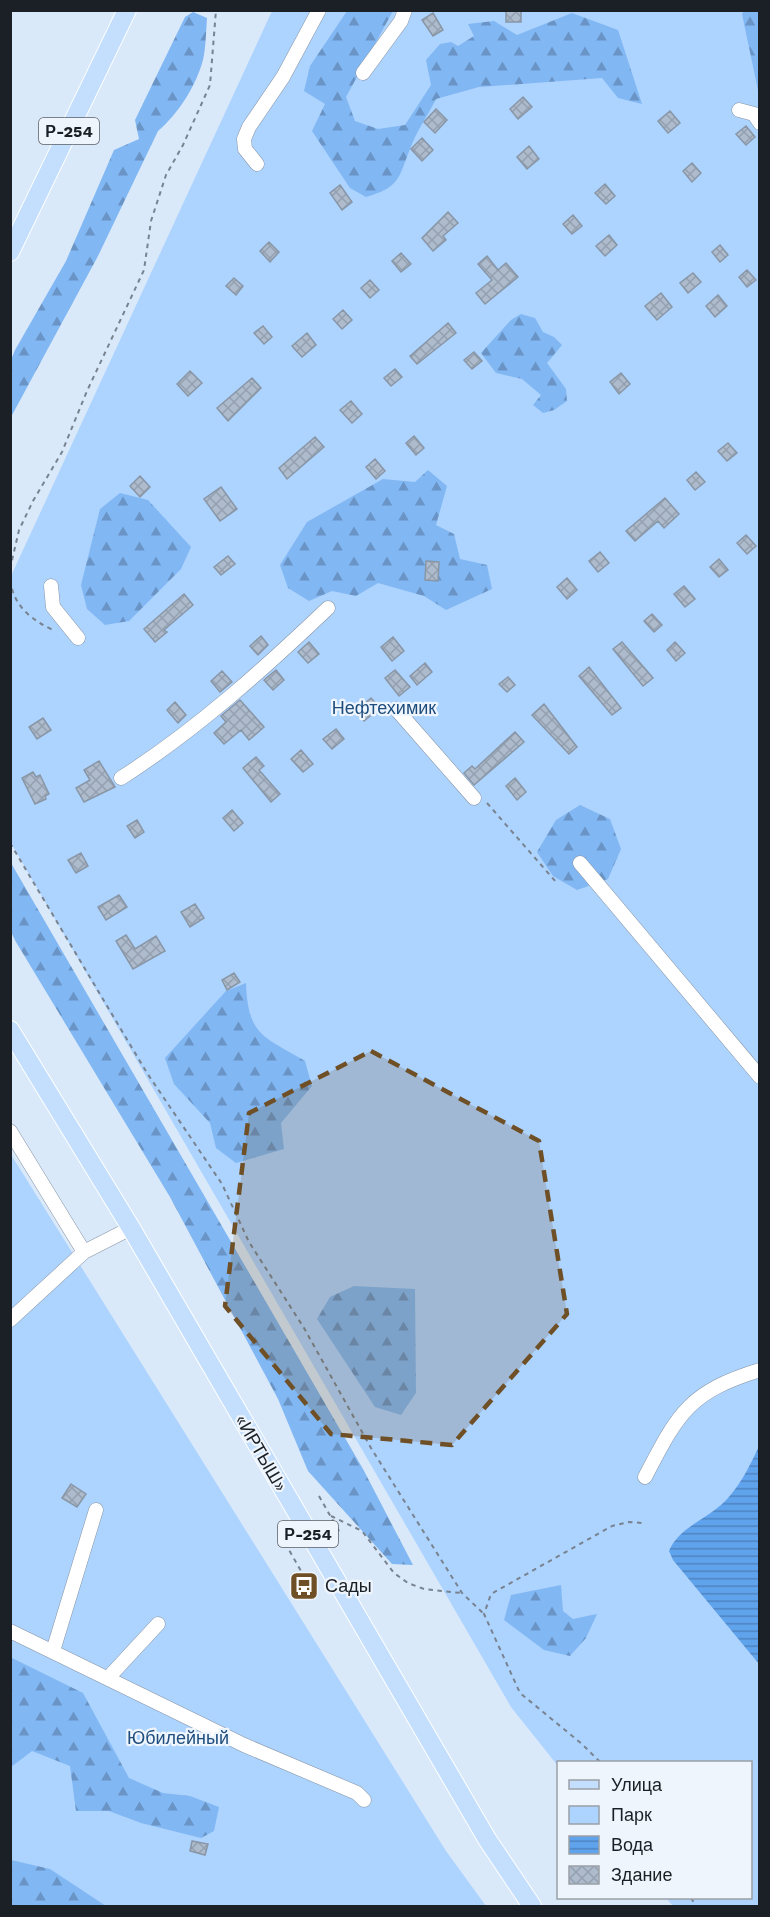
<svg xmlns="http://www.w3.org/2000/svg" width="770" height="1917" viewBox="0 0 770 1917" font-family="'Work Sans',sans-serif">
<style>
.green{fill:#add3ff}
.forest{fill:url(#forest-firs)}
.water{fill:url(#water-rules)}
.building{fill:url(#building-cross-hatch);stroke:#8896a6;stroke-width:1.5}
.lines{fill:none;stroke-linecap:round;stroke-linejoin:round}
.minor-casing{stroke:#8795a5;stroke-width:15}
.major-casing{stroke:#fff;stroke-width:20}
.path{stroke:#78838f;stroke-width:2;stroke-dasharray:4.5 4.5;stroke-linecap:butt}
.minor{stroke:#fff;stroke-width:14}
.major{stroke:#c4dffd;stroke-width:18}
.marked{fill:#6f4f25;fill-opacity:0.2;stroke:#6f4f25;stroke-width:4.5;stroke-dasharray:12 8;stroke-linejoin:round}
.labels{text-anchor:middle;stroke-width:4.5;stroke-linejoin:round;paint-order:stroke}
.shield{fill:#eff5fc;stroke:#5a6066;stroke-width:1.5}
.shield-label{font-size:16px;font-weight:bold;fill:#1a2026}
.park-label{font-size:18px;fill:#1e4d7d;stroke:#eff5fc}
.street-label{font-size:18px;fill:#1a2026;stroke:#eff5fc}
.poi-label{font-size:18px;fill:#1a2026;stroke:#eff5fc;text-anchor:start}
</style>
<defs>
<pattern id="forest-firs" width="22" height="20" patternUnits="userSpaceOnUse" patternTransform="scale(1.5)"><rect width="22" height="20" fill="#81b7f3"/><path d="M5 1l3.5 6h-7zM16 11l3.5 6h-7z" fill="#6994c5"/></pattern>
<pattern id="water-rules" width="6" height="5" patternUnits="userSpaceOnUse" patternTransform="scale(1.5)"><rect width="6" height="5" fill="#60a3ed"/><path d="M0 2.5h6" fill="none" stroke="#4e84c0"/></pattern>
<pattern id="building-cross-hatch" width="8" height="8" patternUnits="userSpaceOnUse" patternTransform="scale(1.5)"><rect width="8" height="8" fill="#adbbcc"/><path d="M0 0l8 8M0 8l8-8" fill="none" stroke="#94a0af"/></pattern>
</defs>
<rect width="100%" height="100%" fill="#d9e9fa"/>
<path class="green" d="M 272,11 L 759,11 L 759,1906 L 673,1906 L 666,1898 L 750,1898 L 750,1762 L 558,1762 L 558,1766 L 511,1707 L 11,843 L 11,576 Z
M 10,1153 L 446,1851 L 486,1906 L 11,1906 Z"/>
<path class="forest" d="M 347,11 L 393,11 L 346,97 L 355,121 L 378,129 L 405,125 L 431,85 L 426,60 L 440,44 L 451,42 L 458,46 L 474,36 L 468,24 L 494,21 L 517,35 L 572,13 L 618,30 L 642,104 L 618,98 L 602,78 L 479,87 L 436,99 C 428,115 416,132 410,149 C 398,179 400,187 366,197 L 350,188 L 312,131 L 325,104 L 304,91 L 310,66 Z
M 744,11 L 759,11 L 759,95 L 742,14 Z
M 193,12 L 207,18 C 206,31 206,47 203,60 C 196,86 178,114 158,131 L 98,256 L 11,417 L 11,360 L 15,350 L 66,261 L 114,150 L 139,139 L 135,120 L 185,17 Z
M 521,314 L 535,318 L 543,332 L 554,337 L 562,345 L 547,363 L 566,389 L 567,401 L 554,410 L 543,413 L 533,405 L 541,395 L 522,379 L 496,373 L 481,353 L 511,320 Z
M 428,470 L 447,486 L 436,525 L 454,534 L 460,559 L 487,565 L 492,589 L 446,610 L 424,596 L 378,583 L 356,596 L 332,591 L 309,601 L 288,588 L 280,565 L 307,522 L 383,479 L 415,482 Z
M 120,493 L 148,500 L 191,547 L 181,569 L 129,621 L 105,625 L 87,609 L 81,585 L 100,509 Z
M 580,805 L 610,819 L 621,849 L 608,879 L 577,890 L 553,876 L 537,852 L 556,820 Z
M 11,863 L 363,1469 L 413,1565 L 392,1564 L 308,1471 L 278,1399 L 170,1197 L 16,942 L 11,932 Z
M 246,983 C 248,1036 263,1036 305,1061 L 312,1086 L 281,1123 L 284,1149 L 236,1163 L 216,1148 L 210,1123 L 174,1084 L 165,1058 L 226,991 Z
M 354,1286 L 415,1289 L 416,1393 L 401,1415 L 375,1407 L 317,1319 L 330,1297 Z
M 561,1585 L 563,1611 L 573,1619 L 597,1614 L 586,1638 L 570,1656 L 544,1650 L 504,1620 L 511,1595 Z
M 10,1657 L 83,1693 L 129,1778 L 163,1793 L 190,1796 L 219,1807 L 214,1831 L 201,1838 L 141,1823 L 109,1811 L 76,1811 L 70,1766 L 32,1751 L 11,1767 Z
M 11,1860 L 50,1869 L 106,1906 L 11,1906 Z"/>
<path class="water" d="M 759,1446 L 759,1664 L 673,1560 L 669,1551 C 678,1529 704,1520 721,1505 C 738,1490 750,1466 759,1446 Z"/>
<path class="building" d="M 506,10 L 521,10 L 521,22 L 506,22 Z
M 433,13 L 443,30 L 433,36 L 422,20 Z
M 523,97 L 532,107 L 518,119 L 510,109 Z
M 436,109 L 447,120 L 435,133 L 424,122 Z
M 670,111 L 680,123 L 668,133 L 658,121 Z
M 746,126 L 755,137 L 746,145 L 736,134 Z
M 422,138 L 433,150 L 422,161 L 411,149 Z
M 529,146 L 539,159 L 527,169 L 517,157 Z
M 692,163 L 701,173 L 692,182 L 683,171 Z
M 605,184 L 615,196 L 606,204 L 595,193 Z
M 340,185 L 352,202 L 342,210 L 330,193 Z
M 448,212 L 458,223 L 443,236 L 446,240 L 433,251 L 422,238 Z
M 573,215 L 582,226 L 572,234 L 563,224 Z
M 609,235 L 617,245 L 605,256 L 596,246 Z
M 269,242 L 279,252 L 270,262 L 260,251 Z
M 720,245 L 728,255 L 720,262 L 712,252 Z
M 401,253 L 411,264 L 401,272 L 392,261 Z
M 487,256 L 498,270 L 506,263 L 518,277 L 485,304 L 476,293 L 492,280 L 478,264 Z
M 747,270 L 756,280 L 747,287 L 739,277 Z
M 693,273 L 701,282 L 688,293 L 680,283 Z
M 234,278 L 243,286 L 236,295 L 226,286 Z
M 370,280 L 379,290 L 370,298 L 361,288 Z
M 661,293 L 672,307 L 657,320 L 645,306 Z
M 718,295 L 727,306 L 715,317 L 706,306 Z
M 343,310 L 352,320 L 342,329 L 333,319 Z
M 448,323 L 456,333 L 417,364 L 410,356 Z
M 263,326 L 272,337 L 264,344 L 254,333 Z
M 307,333 L 316,345 L 302,357 L 292,346 Z
M 474,352 L 482,361 L 472,369 L 464,360 Z
M 395,369 L 402,377 L 391,386 L 384,378 Z
M 190,371 L 202,383 L 188,396 L 177,384 Z
M 621,373 L 630,384 L 619,394 L 610,382 Z
M 252,378 L 261,388 L 228,421 L 217,408 Z
M 351,401 L 362,414 L 352,423 L 340,410 Z
M 414,436 L 424,448 L 416,455 L 406,443 Z
M 315,437 L 324,447 L 287,479 L 279,468 Z
M 728,443 L 737,453 L 727,461 L 718,451 Z
M 375,459 L 385,471 L 376,479 L 366,467 Z
M 696,472 L 705,482 L 695,490 L 687,480 Z
M 140,476 L 150,487 L 140,497 L 130,486 Z
M 221,487 L 237,509 L 220,521 L 204,499 Z
M 665,498 L 679,514 L 664,528 L 658,521 L 635,541 L 626,531 Z
M 746,535 L 756,546 L 747,554 L 737,543 Z
M 600,552 L 609,563 L 598,572 L 589,561 Z
M 228,556 L 235,564 L 221,575 L 214,567 Z
M 719,559 L 728,570 L 719,577 L 710,567 Z
M 426,561 L 439,562 L 438,581 L 425,580 Z
M 567,578 L 577,590 L 567,599 L 557,587 Z
M 684,586 L 695,599 L 685,607 L 674,594 Z
M 184,594 L 193,605 L 164,630 L 167,632 L 155,642 L 144,629 Z
M 652,614 L 662,625 L 654,632 L 644,621 Z
M 261,636 L 268,645 L 258,655 L 250,646 Z
M 393,637 L 404,651 L 392,661 L 381,647 Z
M 309,642 L 319,654 L 308,663 L 298,652 Z
M 622,642 L 653,678 L 643,686 L 613,649 Z
M 675,642 L 685,653 L 676,661 L 667,650 Z
M 425,663 L 432,672 L 417,685 L 410,676 Z
M 589,667 L 621,708 L 612,715 L 579,676 Z
M 276,670 L 284,680 L 273,690 L 264,680 Z
M 395,670 L 410,687 L 399,696 L 385,678 Z
M 222,671 L 232,682 L 220,692 L 211,681 Z
M 508,677 L 515,685 L 507,692 L 499,684 Z
M 371,698 L 380,708 L 364,721 L 356,711 Z
M 240,700 L 264,727 L 249,740 L 241,730 L 224,744 L 214,733 L 226,722 L 221,716 Z
M 175,702 L 186,715 L 178,723 L 167,710 Z
M 544,704 L 577,747 L 569,754 L 532,715 Z
M 43,718 L 51,730 L 37,739 L 29,727 Z
M 336,729 L 344,739 L 332,749 L 323,739 Z
M 515,732 L 524,742 L 474,785 L 464,773 L 472,766 L 475,769 Z
M 301,750 L 313,764 L 303,772 L 291,759 Z
M 256,757 L 264,766 L 259,770 L 280,794 L 271,802 L 243,768 Z
M 99,761 L 115,787 L 84,802 L 76,788 L 90,780 L 84,770 Z
M 33,772 L 36,777 L 40,775 L 49,794 L 45,796 L 46,799 L 35,804 L 22,778 Z
M 515,778 L 526,792 L 517,800 L 506,786 Z
M 232,810 L 243,823 L 234,831 L 223,818 Z
M 137,820 L 144,832 L 135,838 L 127,826 Z
M 81,853 L 88,866 L 76,873 L 68,860 Z
M 119,895 L 127,907 L 106,920 L 98,907 Z
M 195,904 L 204,918 L 190,927 L 181,912 Z
M 126,935 L 135,949 L 156,936 L 165,951 L 133,969 L 116,941 Z
M 234,973 L 240,982 L 227,990 L 222,980 Z
M 71,1484 L 86,1494 L 77,1507 L 62,1498 Z
M 192,1841 L 208,1844 L 205,1855 L 190,1851 Z"/>
<g class="lines">
<g class="minor-casing">
<path id="minor" d="M 363,73 L 401,21 L 405,10
M 739,110 L 754,114 L 760,123
M 257,164 L 245,149 L 244,139 L 249,127 L 283,77 L 319,10
M 51,586 L 53,607 L 78,638
M 396,709 L 474,798
M 121,778 C 196,730 264,669 328,608
M 580,863 L 760,1077
M 10,1131 L 84,1252 L 131,1228
M 10,1320 L 84,1252
M 645,1477 C 678,1414 688,1392 760,1370
M 10,1631 L 244,1745 L 357,1793 L 364,1800
M 53,1651 L 96,1510
M 108,1678 L 158,1624"/>
</g>
<g class="major-casing">
<path id="major" d="M 10,252 L 127,10
M 10,1030 L 131,1228 L 487,1839 L 532,1906"/>
</g>
<path class="path" d="M 10,569 L 19,530 L 33,501 L 62,452 L 87,391 L 144,270 L 151,221 L 166,175 L 183,145 L 210,85 L 216,10
M 10,580 C 14,606 30,619 53,630
M 487,803 L 556,882
M 10,843 L 147,1073 L 222,1184 L 249,1242 L 304,1328 L 371,1448 L 462,1593 L 484,1614
M 319,1496 L 340,1533
M 331,1516 L 362,1531 L 394,1573 L 408,1583 L 424,1589 L 461,1593
M 285,1543 L 313,1592
M 600,1762 L 582,1744 L 520,1693 L 484,1614 L 491,1594 L 612,1526 L 629,1522 L 643,1523
M 691,1898 L 696,1906"/>
<use href="#minor" class="minor"/>
<use href="#major" class="major"/>
</g>
<path class="marked" d="M 371,1051 L 539,1141 L 567,1314 L 452,1445 L 331,1434 L 225,1306 L 249,1113 Z"/>
<defs>
<g id="bus-square" transform="scale(1.5)"><rect x="-9" y="-9" width="18" height="18" rx="4" fill="#6f4f25" stroke="#eff5fc"/><path d="M-5-6H5V4H4V6H2V4H-2V6H-4V4H-5ZM-3.5-4V0h7V-4ZM-3.5 1.2v1.5H-2V1.2ZM2 1.2v1.5H3.5V1.2Z" fill="#fff"/></g>
</defs>
<g fill-rule="evenodd">
<use href="#bus-square" x="304" y="1586"/>
</g>
<g class="labels">
<g class="shield">
<rect x="39" y="118" width="60" height="26" rx="4.5"/>
<rect x="278" y="1521" width="60" height="26" rx="4.5"/>
</g>
<g class="shield-label">
<text x="69" y="137">Р-254</text>
<text x="308" y="1540">Р-254</text>
</g>
<g class="park-label">
<text x="384" y="714">Нефтехимик</text>
<text x="178" y="1744">Юбилейный</text>
</g>
<g class="street-label">
<text transform="translate(261 1453) rotate(60)" y="6">«ИРТЫШ»</text>
</g>
<g class="poi-label">
<text x="325" y="1592">Сады</text>
</g>
</g>
<rect width="770" height="1917" fill="none" stroke="#1a2026" stroke-width="24"/>
<rect x="557" y="1761" width="195" height="138" fill="#eff5fc" stroke="#9aa0a6" stroke-width="1.5"/>
<rect x="569" y="1780" width="30" height="9" fill="#c4dffd" stroke="#9aa0a6" stroke-width="1.5"/>
<text x="611" y="1791" font-size="18" fill="#1a2026">Улица</text>
<rect x="569" y="1806" width="30" height="18" fill="#add3ff" stroke="#9aa0a6" stroke-width="1.5"/>
<text x="611" y="1821" font-size="18" fill="#1a2026">Парк</text>
<rect x="569" y="1836" width="30" height="18" fill="url(#water-rules)" stroke="#9aa0a6" stroke-width="1.5"/>
<text x="611" y="1851" font-size="18" fill="#1a2026">Вода</text>
<rect x="569" y="1866" width="30" height="18" fill="url(#building-cross-hatch)" stroke="#9aa0a6" stroke-width="1.5"/>
<text x="611" y="1881" font-size="18" fill="#1a2026">Здание</text>
</svg>
